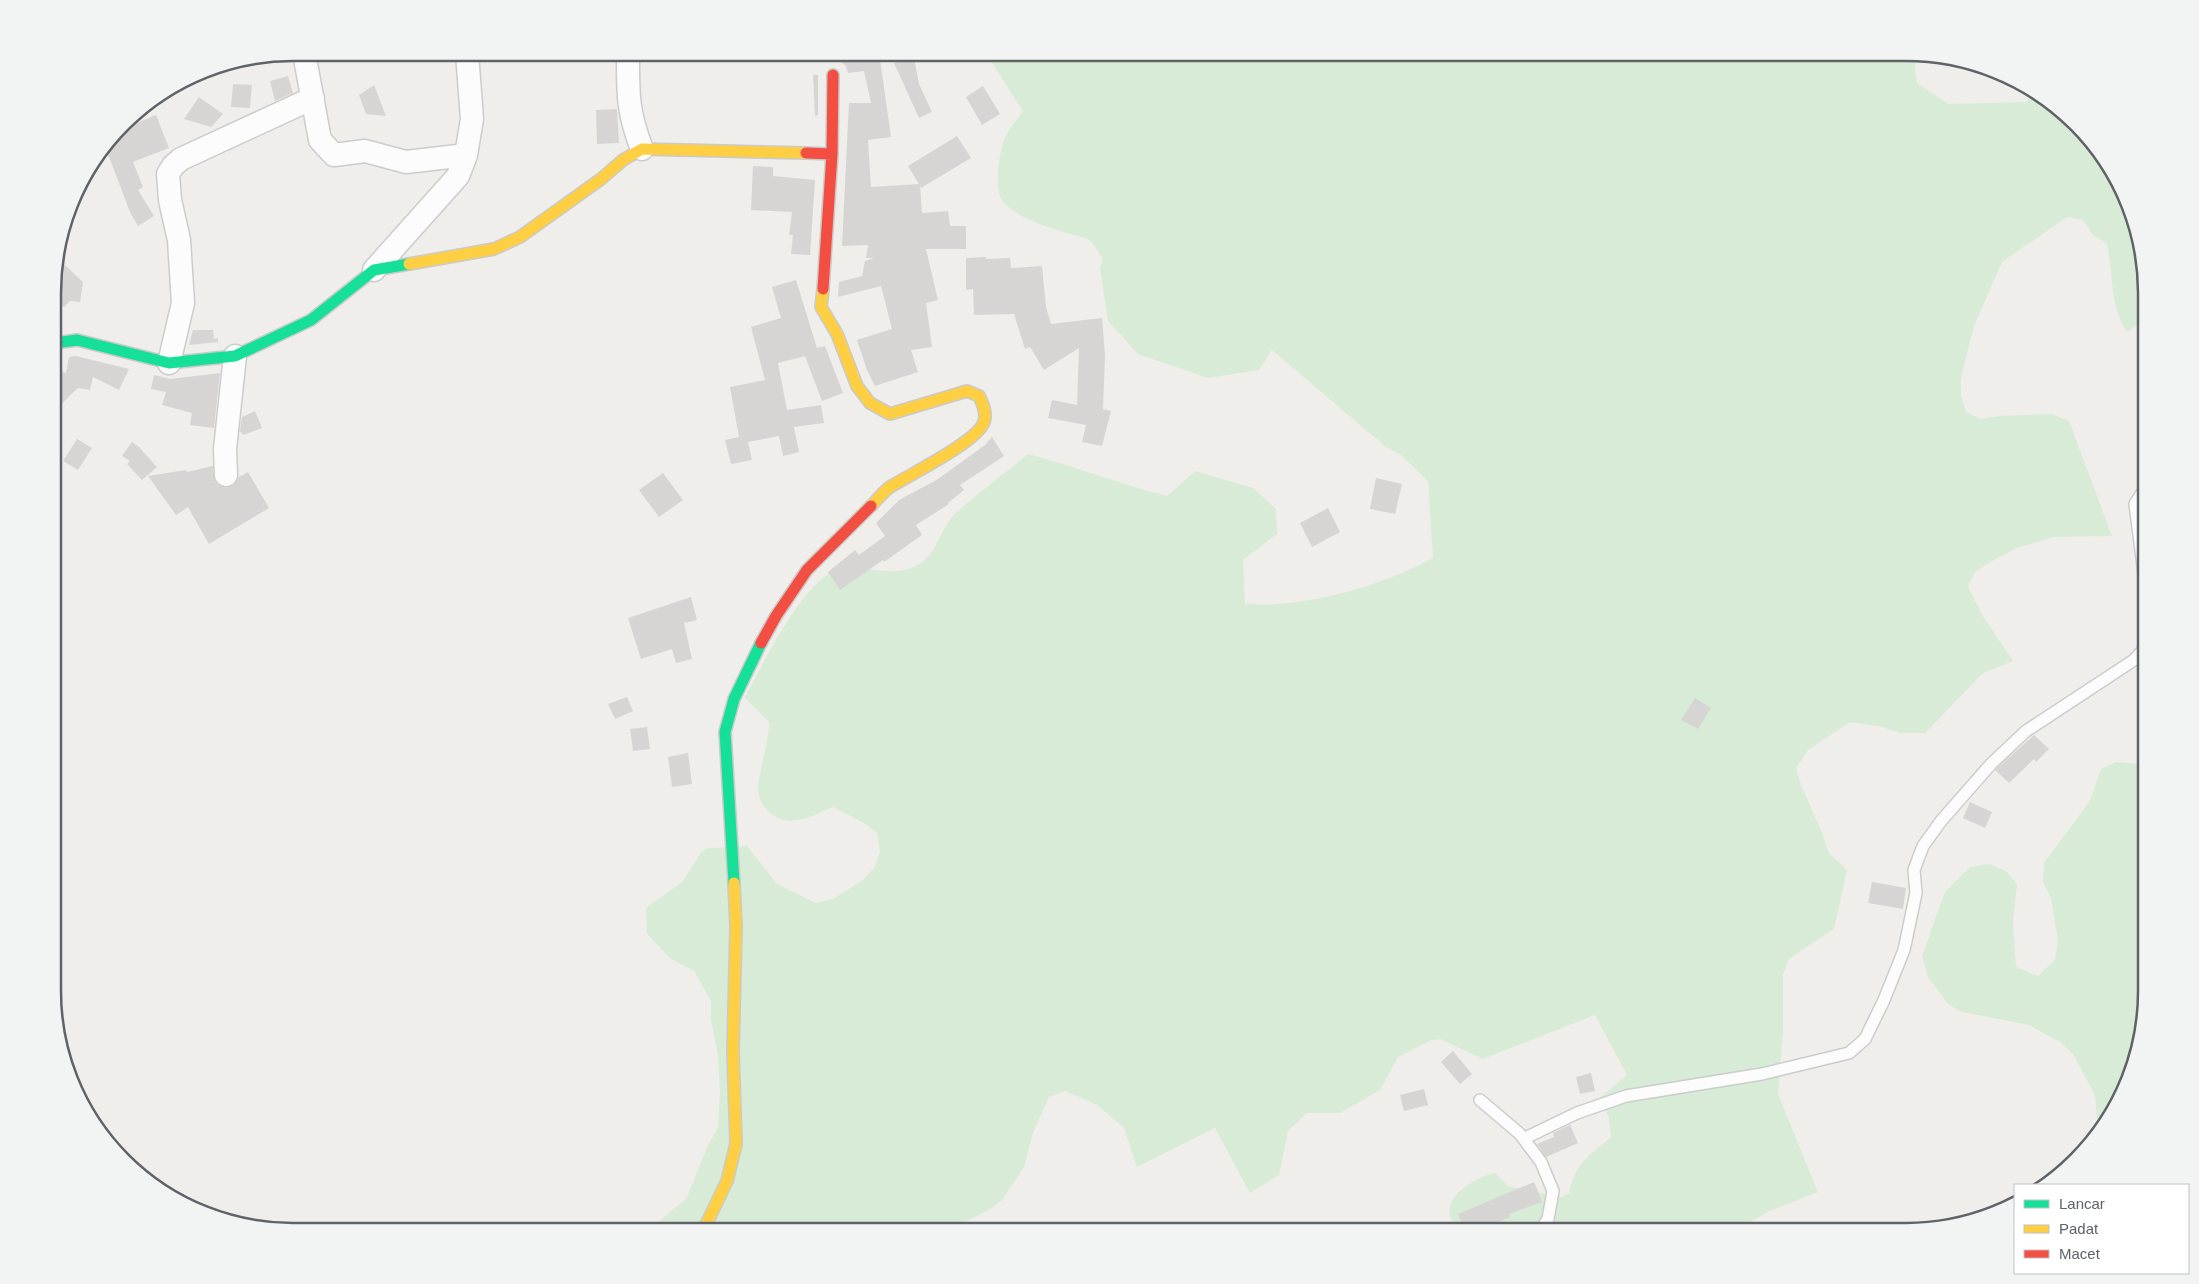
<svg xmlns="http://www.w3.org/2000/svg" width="2199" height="1284" viewBox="0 0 2199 1284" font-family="Helvetica,sans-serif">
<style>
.green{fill:#d8ebd6}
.building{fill:#d6d5d3}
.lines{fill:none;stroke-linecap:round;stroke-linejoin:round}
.lane-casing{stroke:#cbcccc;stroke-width:14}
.street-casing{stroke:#cbcccc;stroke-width:25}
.fast-casing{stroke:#cacacb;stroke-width:14}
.slow-casing{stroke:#cacacb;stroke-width:14}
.jam-casing{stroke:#cacacb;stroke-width:14}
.lane{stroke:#fdfcfc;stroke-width:11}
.street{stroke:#fdfcfc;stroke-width:22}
.fast{stroke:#16e098;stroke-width:11}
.slow{stroke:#ffcf43;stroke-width:11}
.jam{stroke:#f24e42;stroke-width:11}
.rim{fill:none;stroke:#5f6368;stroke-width:2.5}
</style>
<rect width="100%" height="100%" fill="#efeeea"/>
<path class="green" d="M 988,53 L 1906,53 L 1917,54 L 1915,66 L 1917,83 L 1948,104 L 2026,102 L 2035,93 L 2106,160 L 2134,216 L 2146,277 L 2146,318 L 2127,332 C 2109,304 2114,276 2107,244 L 2093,235 L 2083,220 L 2067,217 L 2002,262 L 1974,326 L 1965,361 L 1961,379 L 1961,396 L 1966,412 L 1981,419 L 1999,416 L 2051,414 L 2069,421 L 2112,536 L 2053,537 L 2017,548 L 1988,563 L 1975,572 L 1968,587 L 1984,618 L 2013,661 L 1983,673 L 1925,733 L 1899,733 L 1883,727 L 1850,722 L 1809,749 L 1796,768 L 1801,785 L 1823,835 L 1828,852 L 1847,870 L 1834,929 L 1789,959 L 1783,975 L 1783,1032 L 1778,1094 L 1818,1192 L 1767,1212 L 1736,1231 L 1462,1231 C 1457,1226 1452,1223 1450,1216 C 1445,1194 1478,1176 1495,1173 L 1508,1186 L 1561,1197 L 1569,1193 C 1576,1162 1588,1157 1611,1137 L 1609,1118 L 1601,1097 L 1627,1075 L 1595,1015 L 1483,1059 L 1440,1039 L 1429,1041 L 1398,1057 L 1380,1090 L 1340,1113 L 1307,1113 L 1288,1131 L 1279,1175 L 1250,1193 L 1215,1128 L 1137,1167 L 1124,1128 L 1097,1105 L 1065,1091 L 1049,1097 L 1033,1133 L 1024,1167 L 1003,1199 L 989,1210 L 946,1231 L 647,1231 L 686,1199 L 708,1145 L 718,1128 L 720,1092 L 718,1056 L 711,1019 L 711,1001 L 694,971 L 671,959 L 647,934 L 646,908 L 682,882 L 702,851 L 709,848 L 747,846 L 777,884 L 816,903 L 833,899 L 863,880 L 875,867 L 880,851 L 877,833 L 864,823 L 833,807 C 809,817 787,831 766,809 C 761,804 758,794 758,787 C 760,765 769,744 769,722 L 745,698 C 761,667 807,571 844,568 C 871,566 898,580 922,562 C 938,550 941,528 954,515 C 977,493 1004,474 1028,454 C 1075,466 1119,484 1167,496 L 1195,471 L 1253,488 L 1276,509 L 1277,534 L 1243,560 L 1245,604 C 1256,604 1268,605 1279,604 C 1330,600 1389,582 1433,558 L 1428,481 L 1401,455 L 1386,447 L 1272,350 L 1259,370 L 1208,378 L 1138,354 L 1108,321 L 1100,268 L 1103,259 L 1094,245 L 1088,239 C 1062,231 1024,223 1004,203 C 993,192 999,154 1004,140 C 1008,130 1017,120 1023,111 L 988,57 Z
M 2116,762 L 2138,764 L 2146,768 L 2146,1006 L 2114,1111 L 2098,1132 L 2095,1095 L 2073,1054 L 2060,1042 L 2029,1025 L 1962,1012 L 1948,1004 L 1928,977 L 1922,956 L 1945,892 L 1970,867 L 1989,864 L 2006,871 L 2017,884 L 2013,921 L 2016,967 L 2038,976 L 2055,960 L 2058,940 L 2051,898 L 2043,882 L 2044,863 L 2090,801 L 2101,769 Z"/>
<path class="building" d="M 833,52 L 855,52 L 856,58 L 879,52 L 891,137 L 868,140 L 871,187 L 919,184 L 908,166 L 957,136 L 971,158 L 921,188 L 920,185 L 922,213 L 948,211 L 950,226 L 966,226 L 966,249 L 926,249 L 938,300 L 926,303 L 932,347 L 911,350 L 918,372 L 875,386 L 867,370 L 857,340 L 892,329 L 881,286 L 838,297 L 838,295 L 839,282 L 862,276 L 865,261 L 874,258 L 866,258 L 868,245 L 842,246 L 849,103 L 871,103 L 864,71 L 848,73 L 846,66 L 841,62 L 834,60 Z
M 914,58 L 919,84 L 932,112 L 919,118 L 894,63 Z
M 813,75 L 818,75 L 818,115 L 815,116 Z
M 288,76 L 293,93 L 275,101 L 270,81 Z
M 233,84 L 252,85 L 250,108 L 231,107 Z
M 374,85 L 386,116 L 366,114 L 359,95 Z
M 983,86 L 1000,114 L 982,125 L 966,97 Z
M 199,97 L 223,114 L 211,127 L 184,119 Z
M 617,109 L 619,143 L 597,144 L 596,110 Z
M 156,115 L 169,148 L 133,162 L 143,187 L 138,190 L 154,216 L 138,226 L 130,212 L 106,149 L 122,129 Z
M 753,166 L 773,167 L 773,176 L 815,180 L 810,255 L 791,254 L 793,235 L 789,235 L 792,212 L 751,210 Z
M 56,257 L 83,282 L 80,302 L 70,301 L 64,307 L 55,302 Z
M 986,257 L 986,259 L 1010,258 L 1011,268 L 1042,266 L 1046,307 L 1051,324 L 1102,318 L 1105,356 L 1103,409 L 1111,411 L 1102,446 L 1082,442 L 1086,425 L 1048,418 L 1052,400 L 1077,405 L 1079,348 L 1044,370 L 1030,347 L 1025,349 L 1014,314 L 974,315 L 973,289 L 966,290 L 966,258 Z
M 796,280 L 817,348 L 825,346 L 843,393 L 822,401 L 805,356 L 778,363 L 787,410 L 821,405 L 824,423 L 794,427 L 799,452 L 783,456 L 779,436 L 748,442 L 752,460 L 731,464 L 725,440 L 739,437 L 730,387 L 765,380 L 751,327 L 781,318 L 772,287 Z
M 193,330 L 213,330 L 214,339 L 218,338 L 218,342 L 189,345 Z
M 76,356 L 129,369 L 119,390 L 93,377 L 90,390 L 78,388 L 55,410 L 55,368 L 66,373 L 69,357 Z
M 220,373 L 214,428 L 190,425 L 192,413 L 162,405 L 166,392 L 151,389 L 154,375 L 170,379 Z
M 255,411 L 262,428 L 243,435 L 240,431 L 242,417 Z
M 992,437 L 1004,456 L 960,485 L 964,490 L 948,503 L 949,504 L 916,525 L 922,535 L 884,562 L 883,560 L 840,590 L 828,572 L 855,550 L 859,555 L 885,536 L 876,523 L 899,500 L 938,479 L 985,445 Z
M 77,439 L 92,448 L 78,470 L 63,461 Z
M 132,442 L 139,447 L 157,467 L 142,480 L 127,464 L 130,461 L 122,456 Z
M 213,466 L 215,482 L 219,486 L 226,488 L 233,486 L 239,477 L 248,472 L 269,508 L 209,544 L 188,507 L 176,515 L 148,476 L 186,470 L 187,472 Z
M 663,473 L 683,500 L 659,517 L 639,490 Z
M 1376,478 L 1402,484 L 1395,514 L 1370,509 Z
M 1328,508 L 1340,532 L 1312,547 L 1300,523 Z
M 691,597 L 697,620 L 684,623 L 692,659 L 676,663 L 672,649 L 641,659 L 628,618 Z
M 627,697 L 633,711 L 615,719 L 608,704 Z
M 1695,698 L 1711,708 L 1698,729 L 1681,720 Z
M 647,727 L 650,749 L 633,751 L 630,729 Z
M 2034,735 L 2049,749 L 2036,762 L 2034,759 L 2009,783 L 1995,770 Z
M 688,753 L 692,784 L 672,787 L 668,757 Z
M 1970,802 L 1992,812 L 1985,828 L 1963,818 Z
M 1872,882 L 1906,888 L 1903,909 L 1868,903 Z
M 1453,1051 L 1472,1074 L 1460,1084 L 1441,1062 Z
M 1591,1073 L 1595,1091 L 1580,1094 L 1576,1077 Z
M 1424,1089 L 1428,1105 L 1404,1111 L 1400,1095 Z
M 1570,1125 L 1578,1143 L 1546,1157 L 1537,1144 L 1554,1137 L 1553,1133 Z
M 1534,1182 L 1542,1202 L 1509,1214 L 1510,1217 L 1478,1231 L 1465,1231 L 1458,1214 Z"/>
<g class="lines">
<g class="lane-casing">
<path id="lane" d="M 2146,487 L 2135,504 L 2146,589
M 1480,1100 L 1520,1134 L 1541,1162 L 1553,1191 L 1548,1219 L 1540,1231
M 1525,1138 L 1577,1113 L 1626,1096 L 1762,1074 L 1849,1053 L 1865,1039 L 1884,1000 L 1904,950 L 1916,893 L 1914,870 L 1923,846 L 1941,821 L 1991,764 L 2026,731 L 2134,660 L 2146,647"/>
</g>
<g class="street-casing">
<path id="street" d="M 304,53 L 320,140 L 334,155 L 365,151 L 406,162 L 466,155
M 628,53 C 628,92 627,111 642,149
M 374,270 L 458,176 L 466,155 L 472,119 L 467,53
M 169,363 L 183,303 L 179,240 L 170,200 L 168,174 L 173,166 L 181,159 L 313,98
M 226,475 L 225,449 L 235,356"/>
</g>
<g class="fast-casing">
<path id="fast" d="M 55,343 L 77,340 L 169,363 L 235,356 L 311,320 L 374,270 L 409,264
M 734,883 L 725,732 L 734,699 L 761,643"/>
</g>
<g class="slow-casing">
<path id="slow" d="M 409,264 L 494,249 L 520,237 L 601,179 L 623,160 L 642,149 L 806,153
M 823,289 L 821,307 L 837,334 L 857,386 L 870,403 L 890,414 L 967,391 L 979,396 C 983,404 987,413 984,422 C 977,442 909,475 890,487 C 883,492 877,500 871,506
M 703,1231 L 727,1181 L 736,1144 L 733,1052 L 736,926 L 734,883"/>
</g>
<g class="jam-casing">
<path id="jam" d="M 806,153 L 832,154 L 833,75
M 823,289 L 832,154
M 761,643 L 776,616 L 807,570 L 871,506"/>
</g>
<use href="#lane" class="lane"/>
<use href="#street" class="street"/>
<use href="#fast" class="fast"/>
<use href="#slow" class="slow"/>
<use href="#jam" class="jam"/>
</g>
<path d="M0 0H2199V1284H0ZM293 61H1906A232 232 0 0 1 2138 293V991A232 232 0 0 1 1906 1223H293A232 232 0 0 1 61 991V293A232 232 0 0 1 293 61Z" fill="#f2f3f3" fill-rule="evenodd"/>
<path class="rim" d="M293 61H1906A232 232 0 0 1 2138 293V991A232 232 0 0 1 1906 1223H293A232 232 0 0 1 61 991V293A232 232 0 0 1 293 61Z"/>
<rect x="2014" y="1184" width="175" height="90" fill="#ffffff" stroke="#bfc1c3"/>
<rect x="2024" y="1200" width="25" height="8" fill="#16e098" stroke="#bfc1c3"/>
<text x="2059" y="1209" font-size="15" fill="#5f6368">Lancar</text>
<rect x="2024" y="1225" width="25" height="8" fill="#ffcf43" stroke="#bfc1c3"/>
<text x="2059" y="1234" font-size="15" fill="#5f6368">Padat</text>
<rect x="2024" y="1250" width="25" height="8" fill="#f24e42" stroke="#bfc1c3"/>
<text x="2059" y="1259" font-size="15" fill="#5f6368">Macet</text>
</svg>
